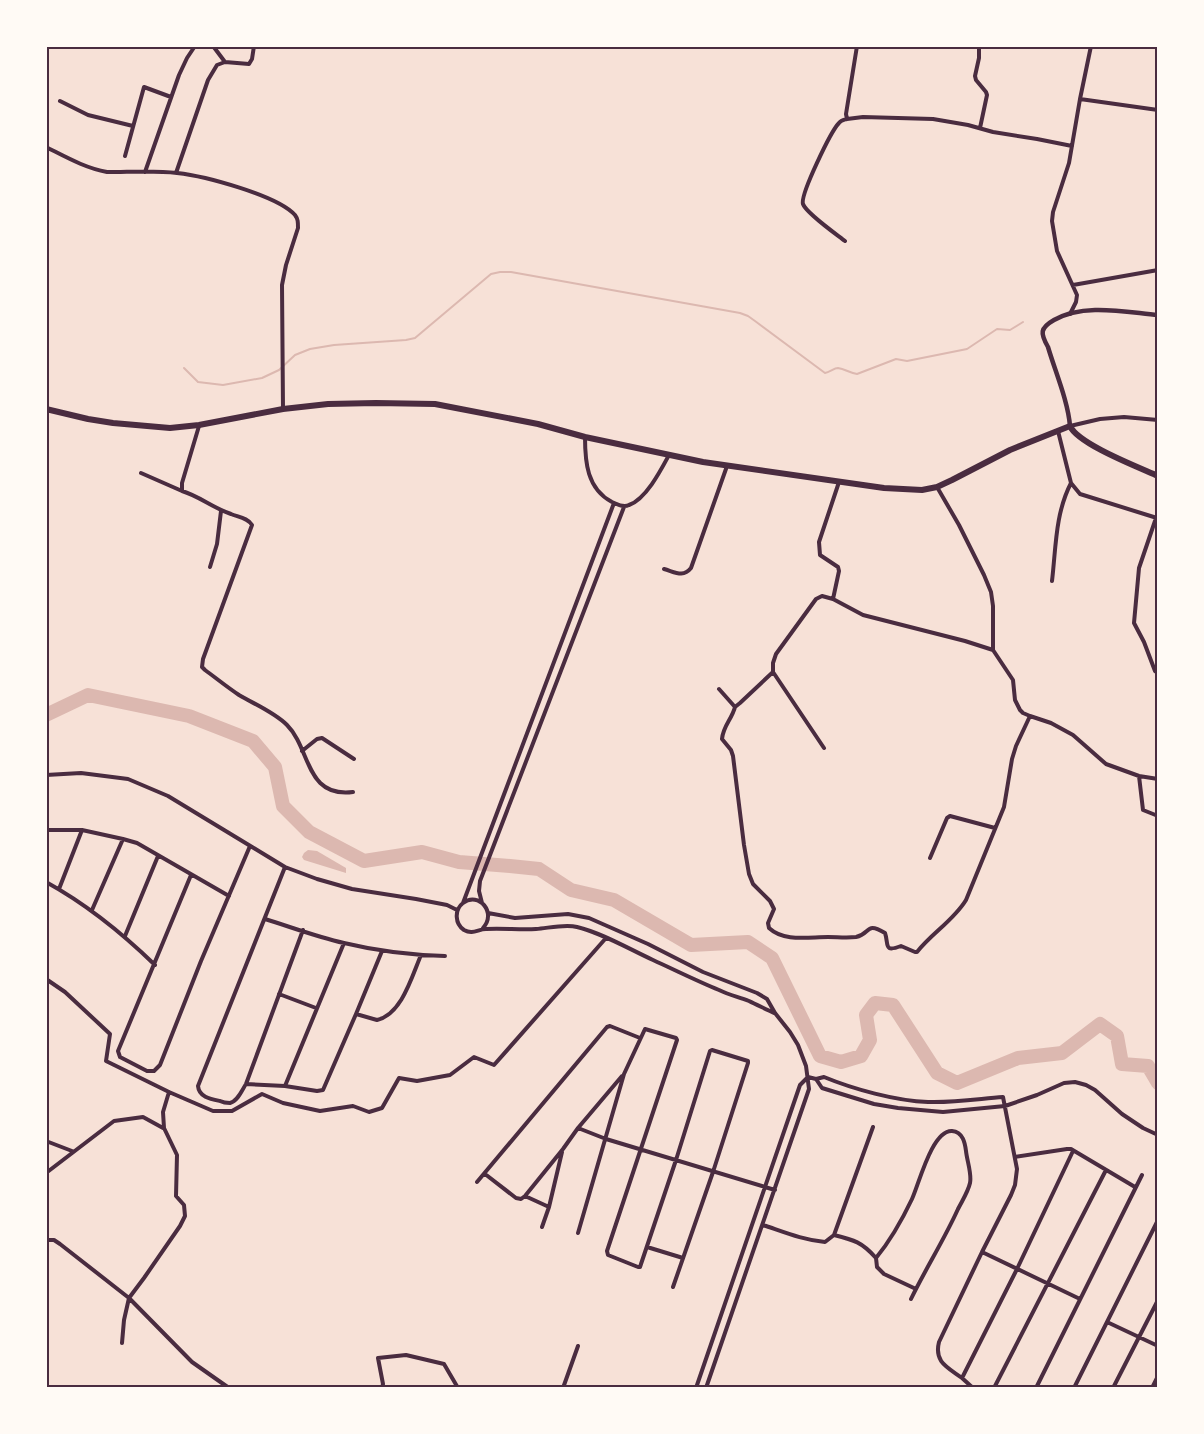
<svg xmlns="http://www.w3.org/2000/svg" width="1204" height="1434" viewBox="0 0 1204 1434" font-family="Quicksand,sans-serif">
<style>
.water{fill:#dcb8b0}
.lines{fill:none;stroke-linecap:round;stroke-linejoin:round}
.stream{stroke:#dcb8b0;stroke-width:2}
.river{stroke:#dcb8b0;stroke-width:14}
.minor{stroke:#4a2c40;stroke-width:4}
.tertiary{stroke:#4a2c40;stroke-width:4.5}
.primary{stroke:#4a2c40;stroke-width:6}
.neatline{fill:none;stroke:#4a2c40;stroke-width:2}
</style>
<rect width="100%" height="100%" fill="#f7e1d7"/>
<path class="water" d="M 308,850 L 317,851 L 346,868 L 346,873 L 304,860 L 302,857 L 304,853 Z"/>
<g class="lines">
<path class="stream" d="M 184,368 L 198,382 L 223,385 L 262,378 L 279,370 L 295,355 L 310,349 L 334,345 L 406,340 L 415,338 L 491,274 L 500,272 L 511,272 L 740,313 L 748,316 L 755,321 L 825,373 C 830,372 834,368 838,368 C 845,369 850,373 857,374 L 896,359 L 907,361 L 967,349 L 997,329 L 1010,330 L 1023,322"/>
<path class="river" d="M 46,715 L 88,695 L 189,716 L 253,741 L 275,767 L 283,806 L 309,832 L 364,861 L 422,852 L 459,862 L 510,866 L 539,869 L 571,890 L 614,900 L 691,945 L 748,942 L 772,958 L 820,1056 L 841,1062 L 861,1056 L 870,1040 L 866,1015 L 875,1003 L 893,1005 L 937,1073 L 957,1083 L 1018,1058 L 1062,1053 L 1100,1024 L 1117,1036 L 1122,1064 L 1148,1066 L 1158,1083"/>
<path class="minor" d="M 213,46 L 225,62
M 857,46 L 846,114 L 847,119 L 863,117 L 933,119 L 968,125 L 993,132 L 1037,139 L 1072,146
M 979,46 L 979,58 L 975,76 L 976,80 L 986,92 L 987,95 L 980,128
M 225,62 L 249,64 L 252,59 L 254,46
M 1080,99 L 1158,110
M 60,101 L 88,115 L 133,126
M 46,147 C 66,157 85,168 107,172 C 130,172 154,170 177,173 C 204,176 277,195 295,215 C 298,219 298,222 298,228 L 286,265 L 282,285 L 283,409
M 125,156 L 144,87 L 171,97
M 145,172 L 179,75 L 187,58 L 195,46
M 176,173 L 208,80 L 217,65 L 225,62
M 845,241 C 836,234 806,213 803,204 C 800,195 831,131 839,123 C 841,120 843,120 847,119
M 1073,285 L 1158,270
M 1070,314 L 1076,302 L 1077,295 L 1057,251 L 1052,221 L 1053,212 L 1069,163 L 1080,99 L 1091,46
M 199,426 L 182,483 L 182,491 C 199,496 213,508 231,514 C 238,517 248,518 252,525 L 203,659 L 202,667 L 205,670 C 216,678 227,687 239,695 C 254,704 274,712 287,725 C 311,749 305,798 353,792
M 1070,426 L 1100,419 L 1124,417 L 1158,420
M 1058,431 L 1071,483 L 1080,494 L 1157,518
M 585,437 C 585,462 587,489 612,502 C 617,504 623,508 629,505 C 646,499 661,470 669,455
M 141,473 L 182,491
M 937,487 L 959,525 L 984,575 L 991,592 L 993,606 L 993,650 L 1013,680 L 1015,700 L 1020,710 L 1023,713 L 1030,716 L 1051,723 L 1073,735 L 1106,764 L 1139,776 L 1158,779
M 1156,518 L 1139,568 L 1134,623 L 1144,642 L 1155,671 L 1158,673
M 210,567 L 217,544 L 221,511
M 664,569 C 675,572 683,578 691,568 L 727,466
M 1052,581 C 1056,548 1055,514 1071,483
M 833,599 L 839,571 L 838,567 L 820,555 L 819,542 L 839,482
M 773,672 L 824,748
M 719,689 L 735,707 L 740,703 L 773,672 L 773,663 L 776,654 L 816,599 L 822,596 L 833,599 L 863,615 L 965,641 L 993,650
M 735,707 C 732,719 723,726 722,739 L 731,750 L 733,756 L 744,845 L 749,874 L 753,884 L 770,901 L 774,909 L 768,923 L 769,928 C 784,942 808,937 828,937 C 837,937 847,938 856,937 C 871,934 865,921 885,933 C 889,944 883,953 901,946 L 915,952 L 917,952 C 932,933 954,920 966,900 L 1004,807 L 1012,759 L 1016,746 L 1030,716
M 302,751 L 317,739 L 322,738 L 354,759
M 46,775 L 81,773 L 128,779 L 168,796 L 285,867 L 317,879 L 352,889 L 416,899 L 447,905 L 457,910
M 1139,776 L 1143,810 L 1158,816
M 46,830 L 82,830 L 123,839 L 137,843 L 229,896
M 930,858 L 947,818 L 950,816 L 995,828
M 285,867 L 198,1086 C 199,1097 210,1099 220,1101 C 222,1102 228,1103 230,1103 C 238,1101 242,1090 246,1084 L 303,930
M 191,875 L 118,1051 L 120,1057 L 147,1071 L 154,1071 L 160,1065 L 201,961 L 250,846
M 46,882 C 88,905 121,932 155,965
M 59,889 L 82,830
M 463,903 L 614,503
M 482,903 L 479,891 L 480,881 L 624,507
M 92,910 L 123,839
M 488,913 L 515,918 L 568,914 L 589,918 L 648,944 L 703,972 L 757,993 L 767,999 L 775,1013 L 790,1032 L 798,1045 L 806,1066 L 809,1089 L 706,1388
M 265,919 C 291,927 317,937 344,943 C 377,951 411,955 445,956
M 483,928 C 497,913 479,891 463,903 C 454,910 455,924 464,930 C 473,935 478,929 486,929 C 503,928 520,930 536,929 C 549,928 565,924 577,927 C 602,933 629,949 653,960 C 675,970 697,981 719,990 C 729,995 739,997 749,1001 C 757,1005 766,1009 774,1013
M 125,936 L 158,856
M 46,979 L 65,992 L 110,1034 L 106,1061 L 169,1092 L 213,1111 L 232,1111 L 262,1094 L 283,1103 L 320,1111 L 353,1106 L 369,1112 L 382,1108 L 399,1078 L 417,1081 L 450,1075 L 474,1057 L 494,1065 L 606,938
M 279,994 L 316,1008
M 356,1014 L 377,1020 C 402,1014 412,976 421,955
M 808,1077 L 816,1079 L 824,1077 C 853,1089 896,1101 928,1102 C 953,1103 978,1099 1003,1097 L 1017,1169 L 1015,1185 L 1011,1195 L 982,1252 L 939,1342 C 934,1362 947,1367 962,1378 L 1017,1269 L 1073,1151
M 816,1079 L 822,1088 L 874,1104 L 898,1108 L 943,1112 L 1005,1106 L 1037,1095 L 1064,1083 L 1075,1082 L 1086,1085 L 1095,1090 L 1122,1114 L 1143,1128 L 1158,1135
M 246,1084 L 285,1086 L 317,1091 L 323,1090 L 356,1014 L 382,951
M 285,1086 L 344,943
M 873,1127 L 834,1235 C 854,1240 862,1242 876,1258
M 578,1128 L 606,1139 L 775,1190
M 46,1141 L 72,1151
M 1015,1157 L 1067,1149 L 1071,1149 L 1135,1187
M 46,1173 L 114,1121 L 143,1117 L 163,1128
M 485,1174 L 516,1198 L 521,1199 L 525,1196 L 563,1149 L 578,1128 L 622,1076
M 477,1182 L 607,1027 L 610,1026 L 640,1038
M 525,1196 L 549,1207
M 763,1225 C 784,1232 803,1240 825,1242 L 834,1235
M 542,1227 L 549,1207 L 562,1152
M 578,1233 L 624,1074 L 645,1029 L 676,1038 L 677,1040 L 607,1251 L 608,1255 L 638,1267 L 640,1267 L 641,1264 L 676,1160 L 710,1051 L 712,1050 L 748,1061 L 748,1063 L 713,1172 L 673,1287
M 46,1240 L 54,1240 L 60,1244 L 129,1298 L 192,1362 L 229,1388
M 647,1247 L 683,1258
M 982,1252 L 1080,1299
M 911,1299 C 926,1268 944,1240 958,1209 C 962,1201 968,1192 970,1183 C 972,1174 967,1161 966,1151 C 965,1143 963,1132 952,1131 C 932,1130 919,1184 912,1199 C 902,1220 890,1241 876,1258 L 877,1267 L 884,1274 L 916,1289
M 1107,1322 L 1158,1346
M 122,1343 L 124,1320 L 129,1298 L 144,1278 L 180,1226 L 185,1216 L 184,1205 L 176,1196 L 177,1155 L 164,1128 L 163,1112 L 169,1092
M 962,1378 L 973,1388
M 382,1388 L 383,1384 L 378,1358 L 406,1355 L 444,1364 L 458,1388
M 563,1388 L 578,1346
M 696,1388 L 800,1085 L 807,1078
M 994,1388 L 1106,1170
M 1036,1388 L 1142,1175
M 1074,1388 L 1158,1220
M 1113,1388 L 1158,1300
M 1152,1388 L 1158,1376"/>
<path class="tertiary" d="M 1070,426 C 1068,401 1055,371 1048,347 C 1040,333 1040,328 1054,320 C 1084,303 1124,312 1158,315"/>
<path class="primary" d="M 46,409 L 88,419 L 113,423 L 170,428 L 199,425 L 283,409 L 328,404 L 376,403 L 435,404 L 538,424 L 585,437 L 703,462 L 884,488 L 922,490 L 937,487 L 952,480 L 1010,450 L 1070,426 C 1078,444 1138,467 1158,476"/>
</g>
<rect width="1204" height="1434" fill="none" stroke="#fffaf5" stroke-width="96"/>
<rect x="48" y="48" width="1108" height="1338" class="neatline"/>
</svg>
